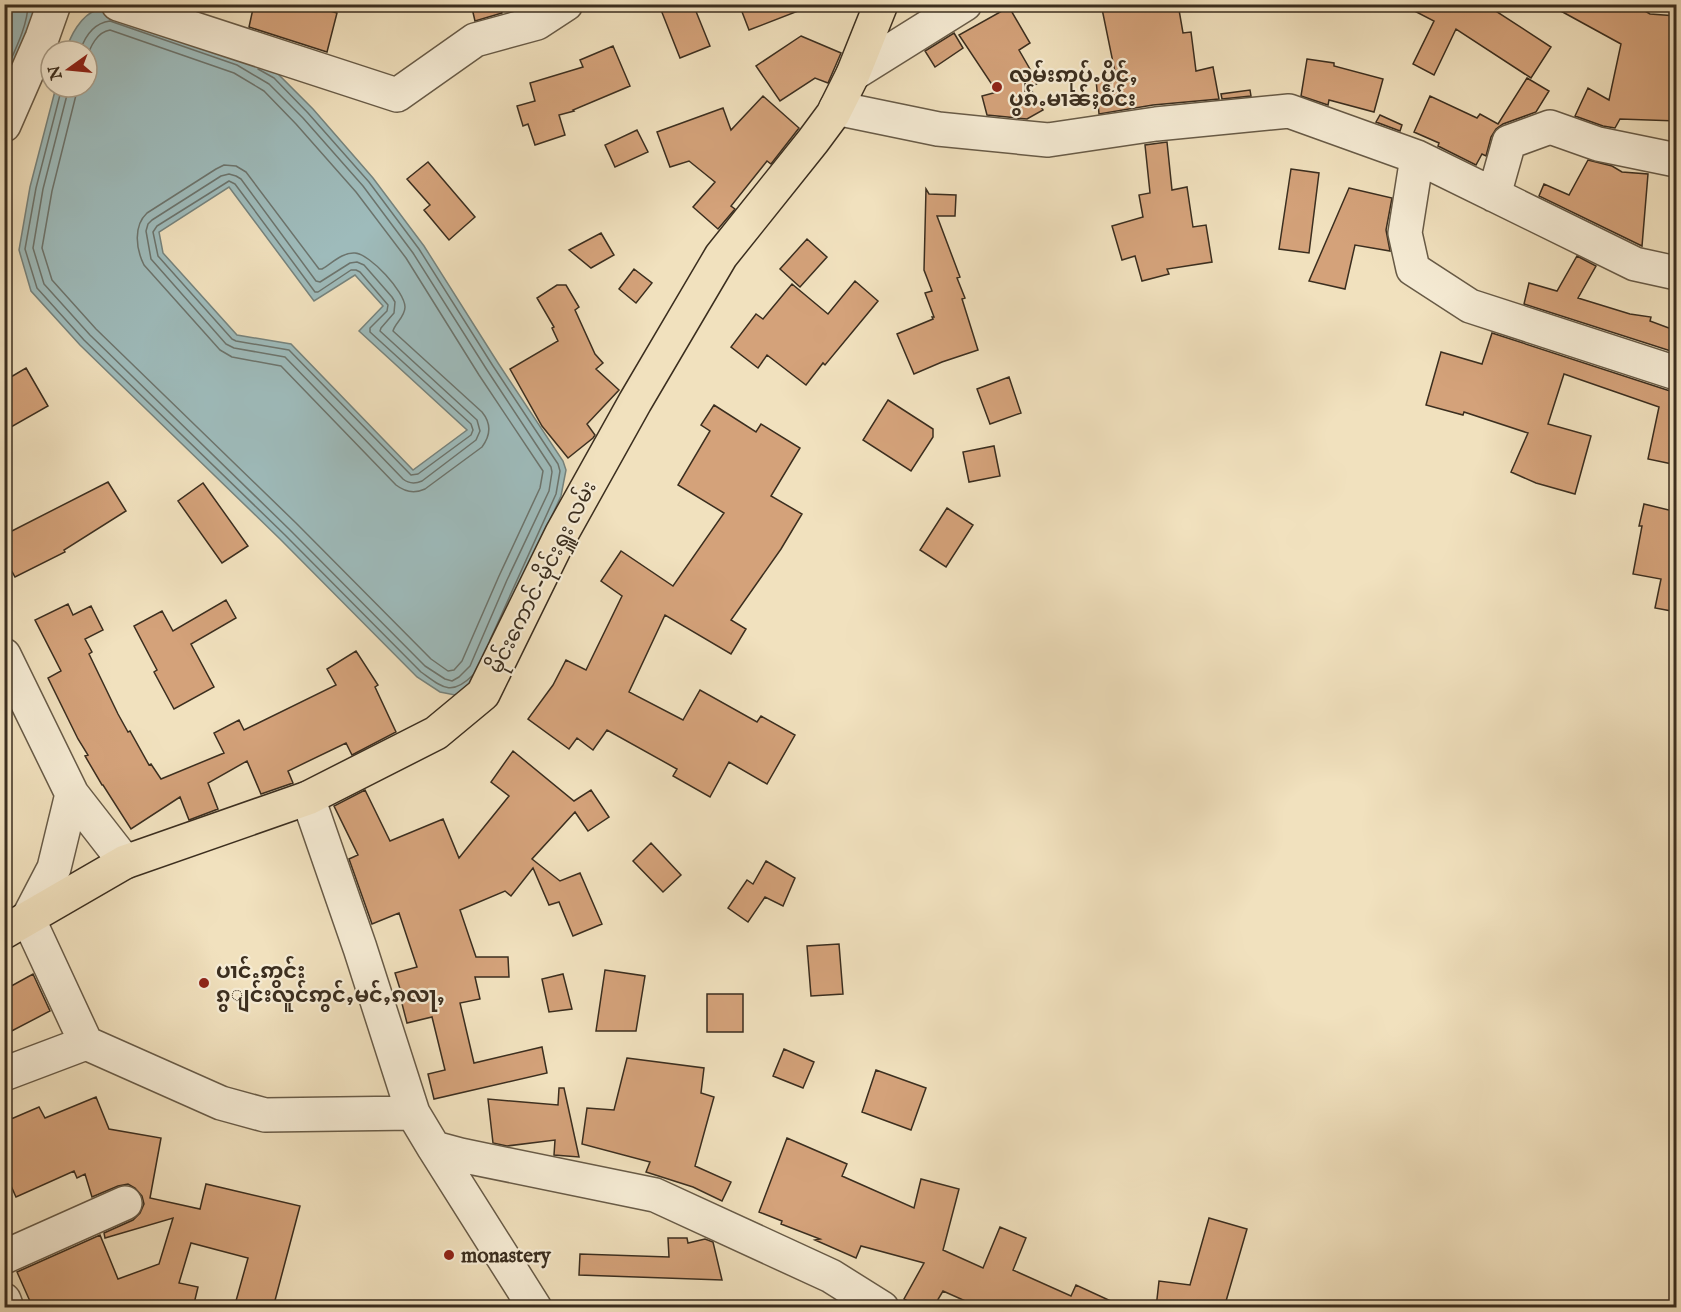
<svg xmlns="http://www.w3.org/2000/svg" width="1681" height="1312" viewBox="0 0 1681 1312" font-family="'IM FELL English','Noto Sans Myanmar',serif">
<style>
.water{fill:#9ebbbb;stroke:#76837d;stroke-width:1.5;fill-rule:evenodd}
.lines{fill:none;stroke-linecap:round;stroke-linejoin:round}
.shore{stroke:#6c746d;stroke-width:1.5}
.building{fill:#d4a27a;stroke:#3b2e1f;stroke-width:1.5}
.minor-casing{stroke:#685b47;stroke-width:36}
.major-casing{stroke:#3b2e1f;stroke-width:36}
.minor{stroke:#f6ecd5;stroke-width:33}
.major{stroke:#f1e1be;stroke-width:33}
.poi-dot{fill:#8f2418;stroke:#f6ecd5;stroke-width:2}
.labels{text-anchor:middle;stroke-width:4.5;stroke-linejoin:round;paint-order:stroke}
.poi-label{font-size:21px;font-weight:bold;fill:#3b2e1f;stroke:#f6ecd5;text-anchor:start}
.street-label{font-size:21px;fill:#3b2e1f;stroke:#f6ecd5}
</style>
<rect width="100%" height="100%" fill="#f1e1be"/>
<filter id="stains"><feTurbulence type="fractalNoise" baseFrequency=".00333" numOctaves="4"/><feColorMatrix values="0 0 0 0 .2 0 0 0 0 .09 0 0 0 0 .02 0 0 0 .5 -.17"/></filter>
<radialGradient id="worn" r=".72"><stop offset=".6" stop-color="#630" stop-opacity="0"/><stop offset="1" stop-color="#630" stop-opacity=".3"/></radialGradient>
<path class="water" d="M 5,5 L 34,5 L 34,13 L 5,91 Z
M 111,7 L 277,73 L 313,109 L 373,178 L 424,246 L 498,363 L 563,461 L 566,470 L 561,496 L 520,585 L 468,688 L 455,695 L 440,692 L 417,677 L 280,539 L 80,345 L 31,291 L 19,250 L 30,187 L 56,87 L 87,87 L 87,51 L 66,51 C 70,36 81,15 97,10 C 101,8 106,8 111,7 ZM 229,187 L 314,301 L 355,275 L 383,306 L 359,331 L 467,430 L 413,470 L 291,344 L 237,335 L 163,253 L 159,232 Z"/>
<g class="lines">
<path class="shore" d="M 258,69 L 274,78 L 308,113 L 369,182 L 419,249 L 493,366 L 558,464 L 560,471 L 556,494 L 490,640
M 4,75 C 13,54 28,26 28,4
M 62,87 L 36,188 L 25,249 L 37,288 L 84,340 L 285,535 L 421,672 C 442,687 451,697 473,675
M 69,87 L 43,189 L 33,248 L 44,284 L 90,335 L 290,530 L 425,666 L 445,679 L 452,681 L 459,677 L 470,666 L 507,580 L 549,491 L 552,472 L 551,467 L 487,370 L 413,253 L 363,186 L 303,118 L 269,84 L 237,65 L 110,21 C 94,23 85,36 80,51
M 78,87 L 52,191 L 42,248 L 52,280 L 96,329 L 296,523 L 431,659 L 448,671 L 454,670 L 462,661 L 499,576 L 540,488 L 543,471 L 479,375 L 406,258 L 356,192 L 296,124 L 264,91 L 234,73 L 110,30 C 97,32 90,47 87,58
M 224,165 L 236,166 L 246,172 L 319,269 L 322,269 C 332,263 343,252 355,253 C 370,254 405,292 405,307 C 405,317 395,323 393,331 L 482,412 C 491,423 491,435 482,447 L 425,489 C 414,494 405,492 396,485 L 281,366 L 232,357 L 220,350 L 144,265 C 136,249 133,226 147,213 L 216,169 Z
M 229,174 L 236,176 L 241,179 L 316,281 L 320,282 L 350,263 L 357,262 L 364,265 L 392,297 L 395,302 L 394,313 L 381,328 L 380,331 L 477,420 L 480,431 L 476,440 L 422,481 C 415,484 409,484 403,479 L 285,357 L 234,348 L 226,344 L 151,259 L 146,231 L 148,224 L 152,220 L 221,176 Z
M 229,181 L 235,184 L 315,292 L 318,292 L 351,270 L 356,270 L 360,272 L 388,305 L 387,311 L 370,328 L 370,332 L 471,424 L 473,430 L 471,435 L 418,474 L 411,475 L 289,350 L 236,341 L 232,339 L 158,256 L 153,232 L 157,226 Z"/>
</g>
<path class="building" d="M 254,4 L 307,4 L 337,13 L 327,52 L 249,27 Z
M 471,4 L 500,4 L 502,13 L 475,21 Z
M 676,4 L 693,4 L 710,46 L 680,58 L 661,10 Z
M 739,4 L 811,4 L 811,6 L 749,30 Z
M 1101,4 L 1178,4 L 1183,33 L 1191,32 L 1196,71 L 1213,67 L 1219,99 L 1153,105 L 1099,114 L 1096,79 L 1116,77 Z
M 1401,4 L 1485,4 L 1551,47 L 1531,78 L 1456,29 L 1434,75 L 1413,64 L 1434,21 Z
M 1548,4 L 1633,4 L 1650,14 L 1677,16 L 1677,121 L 1620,119 L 1615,128 L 1603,126 L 1575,116 L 1588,88 L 1609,100 L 1621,44 Z
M 1009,7 L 1030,43 L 1019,50 L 1038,83 L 1030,88 L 1043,110 L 1027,119 L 987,115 L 982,96 L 997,92 L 959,35 Z
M 954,33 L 963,48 L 935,67 L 925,51 Z
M 801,36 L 841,53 L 828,83 L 815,78 L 780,101 L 756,66 Z
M 613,46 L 630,86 L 573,110 L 574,111 L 559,115 L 565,135 L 535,145 L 528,124 L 523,126 L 517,106 L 535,101 L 530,83 L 583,67 L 580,60 Z
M 1307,59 L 1334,63 L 1334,66 L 1383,79 L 1374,112 L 1329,100 L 1328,105 L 1301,96 Z
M 1527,78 L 1549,91 L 1536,112 L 1503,124 L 1496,129 L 1491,137 L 1486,156 L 1482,154 L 1476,165 L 1438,146 L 1439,143 L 1414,132 L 1430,96 L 1477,118 L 1480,114 L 1498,124 Z
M 1250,90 L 1251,96 L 1222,99 L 1221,94 Z
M 763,96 L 799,128 L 771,164 L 767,161 L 731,206 L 735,209 L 718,229 L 693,207 L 715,182 L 689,161 L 670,167 L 657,132 L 723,108 L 731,130 Z
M 1380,115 L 1402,125 L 1400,131 L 1376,122 Z
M 637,130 L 648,152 L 615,167 L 605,145 Z
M 1167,142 L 1172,190 L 1187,187 L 1193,227 L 1206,225 L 1212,262 L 1167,269 L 1169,274 L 1142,281 L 1135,256 L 1122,260 L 1112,226 L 1143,217 L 1139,195 L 1150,193 L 1145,145 Z
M 1588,160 L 1612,166 L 1622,172 L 1648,174 L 1642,246 L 1539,196 L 1544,184 L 1569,195 Z
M 428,162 L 475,217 L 449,240 L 424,210 L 430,205 L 407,179 Z
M 1291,169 L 1319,173 L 1309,253 L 1279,249 Z
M 1349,188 L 1392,198 L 1386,230 L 1390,251 L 1355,245 L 1345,289 L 1309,281 Z
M 926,189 L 929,194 L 956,195 L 955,216 L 937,216 L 960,277 L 957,278 L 965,298 L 962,299 L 978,350 L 942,362 L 914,374 L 897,334 L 933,319 L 932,317 L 934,317 L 925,293 L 932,291 L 924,270 Z
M 601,233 L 614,255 L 591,268 L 569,250 Z
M 807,239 L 827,257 L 800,287 L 780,269 Z
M 1577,256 L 1596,266 L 1578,298 L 1630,314 L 1651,317 L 1650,321 L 1677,331 L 1677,353 L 1524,304 L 1529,283 L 1557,291 Z
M 634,269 L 652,283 L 636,303 L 619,289 Z
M 855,281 L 878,301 L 825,365 L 823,363 L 806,385 L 767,355 L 758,368 L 731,347 L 756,314 L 763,319 L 792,284 L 828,314 Z
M 557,285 L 566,285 L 579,307 L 575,310 L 595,354 L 603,363 L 596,369 L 619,390 L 587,424 L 595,435 L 593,438 L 568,458 L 542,426 L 510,369 L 558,341 L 552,328 L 554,327 L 537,298 Z
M 1492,333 L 1670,391 L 1677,391 L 1677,465 L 1648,459 L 1659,407 L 1564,374 L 1548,424 L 1591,436 L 1575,494 L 1536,483 L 1511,472 L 1528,433 L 1464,412 L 1463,415 L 1426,405 L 1441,352 L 1482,364 Z
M 26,368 L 48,406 L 4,431 L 4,381 Z
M 1009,377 L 1021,413 L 990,424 L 977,389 Z
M 888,400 L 933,429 L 933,437 L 911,471 L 863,440 Z
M 714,405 L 756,432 L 761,424 L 800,448 L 771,496 L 802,514 L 781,549 L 731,620 L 746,629 L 731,654 L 665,615 L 629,692 L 683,720 L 700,690 L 757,722 L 761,716 L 795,735 L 767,784 L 729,762 L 710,797 L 673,776 L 677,769 L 607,730 L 593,750 L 577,738 L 569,749 L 528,719 L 553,685 L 566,660 L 586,670 L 622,596 L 601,581 L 621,551 L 673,586 L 724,513 L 678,485 L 710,431 L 701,425 Z
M 994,446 L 1000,476 L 969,482 L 963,452 Z
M 108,482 L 126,511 L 64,550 L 65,552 L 15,577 L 4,557 L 4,535 Z
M 203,483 L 248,546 L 222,563 L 178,501 Z
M 1644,504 L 1677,512 L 1677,612 L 1655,608 L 1661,579 L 1633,574 L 1642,526 L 1639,526 Z
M 947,508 L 973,525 L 946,567 L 920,550 Z
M 226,600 L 236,618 L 191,644 L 214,687 L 174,709 L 154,672 L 157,670 L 134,626 L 162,611 L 173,631 Z
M 68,604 L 73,615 L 91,606 L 103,630 L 85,639 L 92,652 L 89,654 L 118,714 L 128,732 L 130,731 L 149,765 L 151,764 L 161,779 L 224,753 L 214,733 L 239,720 L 244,730 L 336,685 L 327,669 L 356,651 L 378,685 L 375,687 L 396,732 L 352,755 L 346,743 L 288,771 L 293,783 L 261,794 L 247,761 L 208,783 L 218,809 L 189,820 L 180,797 L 131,829 L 103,785 L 102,785 L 85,756 L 88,755 L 78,739 L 48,678 L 61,671 L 35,620 Z
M 513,751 L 574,801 L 591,790 L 609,817 L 588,831 L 575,812 L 532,859 L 560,881 L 580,873 L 602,924 L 573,936 L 559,902 L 549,905 L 533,868 L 511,896 L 505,891 L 460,910 L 476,957 L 508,957 L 509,977 L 475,977 L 480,999 L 460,1003 L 474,1063 L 542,1047 L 547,1073 L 434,1099 L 428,1074 L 445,1070 L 432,1017 L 407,1023 L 399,992 L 401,992 L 395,973 L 417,967 L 399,913 L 372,924 L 349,859 L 358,855 L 334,806 L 365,790 L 390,841 L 443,819 L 459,858 L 509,796 L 491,782 Z
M 651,843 L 681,875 L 663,892 L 633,861 Z
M 766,861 L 795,878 L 783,906 L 765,897 L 748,922 L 728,908 L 747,880 L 753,884 Z
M 839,944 L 843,994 L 811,996 L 807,946 Z
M 605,970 L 645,976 L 636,1031 L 596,1031 Z
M 33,974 L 50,1011 L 4,1035 L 4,990 Z
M 563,974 L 572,1009 L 549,1012 L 542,979 Z
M 707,994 L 743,994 L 743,1032 L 707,1032 Z
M 784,1049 L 814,1062 L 803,1088 L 773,1076 Z
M 627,1058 L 704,1068 L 701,1093 L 714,1097 L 695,1166 L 731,1182 L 722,1201 L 693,1187 L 646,1172 L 650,1162 L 582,1144 L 587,1108 L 614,1110 Z
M 876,1070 L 926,1088 L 911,1130 L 862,1112 Z
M 559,1088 L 564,1088 L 579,1157 L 554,1155 L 555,1140 L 507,1146 L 493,1143 L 488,1099 L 558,1105 Z
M 96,1097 L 109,1129 L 161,1138 L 150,1198 L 200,1209 L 206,1184 L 300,1206 L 273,1308 L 234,1308 L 248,1258 L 191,1243 L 179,1283 L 198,1287 L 193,1308 L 33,1308 L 17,1272 L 100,1235 L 118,1279 L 159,1264 L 173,1218 L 105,1238 L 104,1233 L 133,1220 L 140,1213 L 144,1204 L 142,1196 L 135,1188 L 128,1184 L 118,1186 L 92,1197 L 85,1174 L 77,1178 L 74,1171 L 16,1197 L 11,1186 L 4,1189 L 4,1122 L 39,1107 L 45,1118 Z
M 787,1138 L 847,1164 L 842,1176 L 914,1208 L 921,1179 L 959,1189 L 943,1250 L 983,1268 L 1000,1227 L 1026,1238 L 1013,1270 L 1071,1296 L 1076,1285 L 1126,1308 L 981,1308 L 943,1291 L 933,1308 L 920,1308 L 904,1299 L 924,1263 L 861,1246 L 856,1258 L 815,1240 L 820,1239 L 781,1224 L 782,1221 L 759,1212 Z
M 1209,1218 L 1247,1229 L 1224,1308 L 1156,1308 L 1159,1281 L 1190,1285 Z
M 668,1238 L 687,1238 L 688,1243 L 705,1239 L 713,1242 L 722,1280 L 579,1275 L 580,1254 L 669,1257 Z"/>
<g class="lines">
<g class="minor-casing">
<path id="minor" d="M 118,4 L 397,95 L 475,40 L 537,23 L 566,4
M 853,74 L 965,4
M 836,108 L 938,129 L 1048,140 L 1156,124 L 1289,111 L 1417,157 L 1635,264 L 1676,273
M 4,125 L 42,38 L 54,4
M 1417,157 L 1405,233 L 1413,269 L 1470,306 L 1676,373
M 1494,195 L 1509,142 L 1550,127 L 1598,144 L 1676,160
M 4,655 L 72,794 L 125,862
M 72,794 L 54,868 L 28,918 L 86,1043
M 308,798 L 360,948 L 413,1113 L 434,1148 L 460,1155 L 655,1195 L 831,1276 L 882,1308
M 4,1074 L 86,1043 L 221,1103 L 265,1115 L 413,1113
M 434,1148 L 535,1308
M 4,1257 L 125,1203
M 4,1300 L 7,1308"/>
</g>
<g class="major-casing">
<path id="major" d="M 4,932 L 125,862 L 308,798 L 436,733 L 483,694 L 562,533 L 635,402 L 721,256 L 813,141 L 833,114 L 853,74 L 881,4"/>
</g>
<use href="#minor" class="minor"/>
<use href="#major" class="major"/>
</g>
<g class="poi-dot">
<circle cx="997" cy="87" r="6"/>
<circle cx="204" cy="983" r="6"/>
<circle cx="449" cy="1255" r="6"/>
</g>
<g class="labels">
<g class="poi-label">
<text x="1009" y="82">လုမ်းဢုပ်ႉပိူင်ႇ<tspan x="1009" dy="24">ပွၵ်ႉမၢၼ်ႈဝဵင်း</tspan></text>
<text x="216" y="978">ပၢင်ႇဢွင်ႈ<tspan x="216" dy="24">ၵွျင်းလူင်ဢွင်ႇမင်ႇၵလႃႇ</tspan></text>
<text x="461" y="1262">monastery</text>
</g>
<g class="street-label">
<text transform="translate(542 577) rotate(-63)" y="7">မိုင်းကောင်-မိုင်းရှူး လမ်း</text>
</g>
</g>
<rect width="1681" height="1312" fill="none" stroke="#f1e1be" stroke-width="24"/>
<rect x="6" y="6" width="1669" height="1300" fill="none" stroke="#3b2e1f" stroke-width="3"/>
<rect x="12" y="12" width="1657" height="1288" fill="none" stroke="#3b2e1f" stroke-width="1.5"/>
<g transform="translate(69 69) rotate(255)"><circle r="28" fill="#f6ecd5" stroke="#aba08c" stroke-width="1.5"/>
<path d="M0-4.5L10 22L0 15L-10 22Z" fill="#8f2418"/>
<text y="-9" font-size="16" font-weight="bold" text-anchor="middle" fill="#3b2e1f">N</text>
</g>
<rect width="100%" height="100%" filter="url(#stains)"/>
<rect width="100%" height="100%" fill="url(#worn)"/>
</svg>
